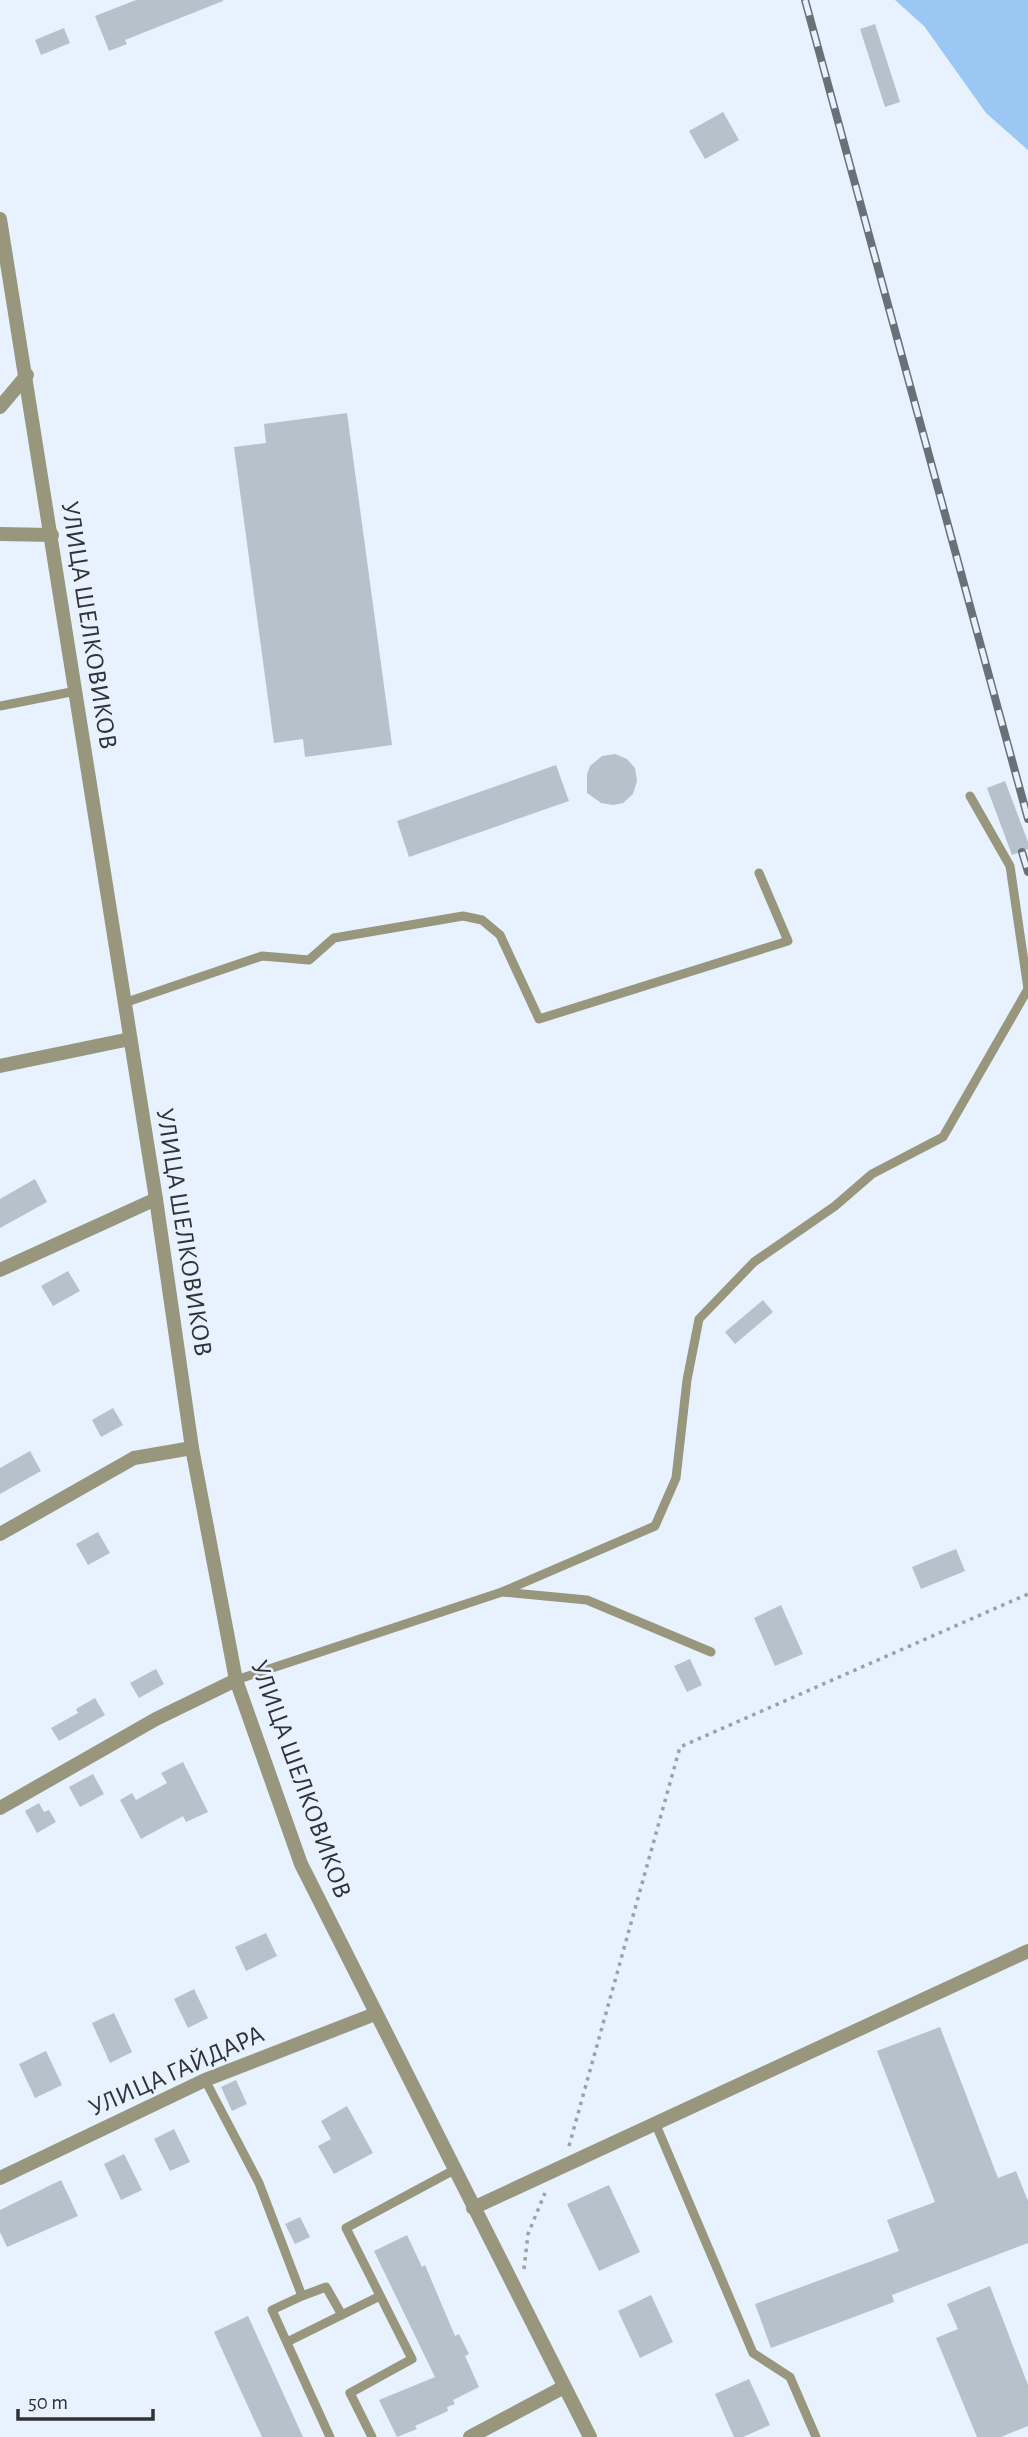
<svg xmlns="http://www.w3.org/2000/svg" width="1028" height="2437" viewBox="0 0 1028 2437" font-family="'Alegreya Sans',sans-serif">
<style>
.forest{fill:#9bc7f4}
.building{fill:#b6c1cc}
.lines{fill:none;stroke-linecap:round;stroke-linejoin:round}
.path{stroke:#99a1aa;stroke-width:3.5;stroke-dasharray:3.5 5;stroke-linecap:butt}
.service{stroke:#98967d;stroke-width:9}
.minor{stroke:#98967d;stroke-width:14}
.tertiary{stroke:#98967d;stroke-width:14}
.rail-casing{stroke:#6a7077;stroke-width:8}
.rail{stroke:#e7f2fe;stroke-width:5;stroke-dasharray:16;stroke-linecap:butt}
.labels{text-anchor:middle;stroke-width:5;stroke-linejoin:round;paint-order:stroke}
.street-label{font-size:26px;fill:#2f3337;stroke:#e7f2fe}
</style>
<rect width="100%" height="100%" fill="#e7f2fe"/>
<path class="forest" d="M 895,0 L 1028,0 L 1028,150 L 986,113 L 924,26 Z"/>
<path class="building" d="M 136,0 L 223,0 L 223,1 L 125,40 L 127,44 L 109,51 L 95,16 Z
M 875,24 L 900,102 L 885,107 L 860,29 Z
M 64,28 L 70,43 L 41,55 L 35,40 Z
M 723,112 L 739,140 L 705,159 L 689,131 Z
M 347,413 L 392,745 L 305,757 L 303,739 L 274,743 L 234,447 L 266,443 L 264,424 Z
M 615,754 L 627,759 L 635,768 L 637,781 L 633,794 L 623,803 L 613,805 L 601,803 L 587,793 L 587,774 L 590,766 L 602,756 Z
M 556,765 L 569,801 L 409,857 L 397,821 Z
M 1005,781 L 1028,842 L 1028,849 L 1012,855 L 987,788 Z
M 35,1179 L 47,1202 L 0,1228 L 0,1199 Z
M 68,1271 L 80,1291 L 53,1306 L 41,1286 Z
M 763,1300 L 773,1312 L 735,1344 L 725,1332 Z
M 113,1408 L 123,1425 L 101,1437 L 92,1420 Z
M 30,1451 L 41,1471 L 0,1494 L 0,1468 Z
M 98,1532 L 110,1553 L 88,1565 L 76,1544 Z
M 956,1549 L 965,1571 L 921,1589 L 912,1567 Z
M 781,1605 L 803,1654 L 775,1666 L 754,1618 Z
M 690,1659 L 702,1685 L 687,1692 L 674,1666 Z
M 156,1669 L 164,1684 L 139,1698 L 130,1683 Z
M 95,1698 L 105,1715 L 59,1741 L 51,1728 L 78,1713 L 76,1709 Z
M 183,1762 L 208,1812 L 186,1822 L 183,1816 L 141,1839 L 120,1800 L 132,1793 L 136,1800 L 167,1783 L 161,1773 Z
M 93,1774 L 104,1794 L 80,1807 L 69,1787 Z
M 39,1803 L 44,1812 L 49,1810 L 56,1822 L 37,1833 L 25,1811 Z
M 266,1933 L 277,1956 L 246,1971 L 235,1947 Z
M 194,1989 L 208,2018 L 188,2028 L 174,1999 Z
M 114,2013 L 132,2052 L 110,2063 L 92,2023 Z
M 940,2027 L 998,2178 L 1016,2171 L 1028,2201 L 1028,2243 L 892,2295 L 894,2302 L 771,2348 L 755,2304 L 899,2251 L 887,2220 L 935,2202 L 877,2051 Z
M 46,2051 L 62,2085 L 35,2098 L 19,2064 Z
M 236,2080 L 247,2104 L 232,2111 L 221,2087 Z
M 347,2106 L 373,2153 L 334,2174 L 318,2146 L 331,2139 L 321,2121 Z
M 174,2129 L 190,2162 L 170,2171 L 154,2139 Z
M 124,2154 L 142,2190 L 121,2200 L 104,2164 Z
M 61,2180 L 78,2216 L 7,2247 L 0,2232 L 0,2210 Z
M 609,2185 L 640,2252 L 599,2271 L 567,2204 Z
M 300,2217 L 310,2237 L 295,2244 L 285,2224 Z
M 407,2235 L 422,2267 L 425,2265 L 455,2336 L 459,2334 L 469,2354 L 465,2356 L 479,2387 L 453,2400 L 455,2404 L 447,2407 L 448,2411 L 415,2426 L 417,2429 L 397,2437 L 379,2400 L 435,2377 L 374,2251 Z
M 990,2286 L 1028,2385 L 1028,2426 L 1001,2437 L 977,2437 L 936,2338 L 958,2329 L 947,2304 Z
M 651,2295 L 673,2342 L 640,2358 L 618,2311 Z
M 248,2316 L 303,2437 L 262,2437 L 214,2332 Z
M 749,2379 L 770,2425 L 743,2437 L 734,2437 L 715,2394 Z"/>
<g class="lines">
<path class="path" d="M 569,2146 L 680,1747 L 1028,1594
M 524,2269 L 528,2234 L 545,2193"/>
<path class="service" d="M 0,706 L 76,691
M 124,1003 L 262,956 L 309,960 L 334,938 L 463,916 L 482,920 L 500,935 L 539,1019 L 788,941 L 759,873
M 502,1592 L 655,1526 L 676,1478 L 687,1380 L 699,1319 L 754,1262 L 835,1206 L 872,1174 L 943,1137 L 1028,989 L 1010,866 L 970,796
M 236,1680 L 502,1592 L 587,1600 L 711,1652
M 205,2080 L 259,2183 L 302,2296 L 272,2310 L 330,2437
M 656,2125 L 753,2353 L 790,2377 L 816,2437
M 302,2296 L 326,2287 L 342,2315
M 287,2342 L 380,2296
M 372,2437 L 350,2393 L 412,2359 L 346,2228 L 454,2170"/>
<path class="minor" d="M 0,407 L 27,375
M 0,534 L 52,535
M 0,1066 L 130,1039
M 0,1270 L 156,1199
M 0,1534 L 134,1458 L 192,1448
M 0,1808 L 156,1719 L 236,1680
M 0,2178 L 205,2080 L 375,2014
M 473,2208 L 1028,1951
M 470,2437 L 564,2387"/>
<path class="tertiary" d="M 0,219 L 156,1199 L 192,1448 L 236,1680 L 301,1864 L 590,2437"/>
<g class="rail-casing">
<path id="rail" d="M 805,0 L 1028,819
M 1022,852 L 1028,872"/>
</g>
<use href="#rail" class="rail"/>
</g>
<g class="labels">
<g class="street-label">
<text transform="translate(90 625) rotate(81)" y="9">УЛИЦА ШЕЛКОВИКОВ</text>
<text transform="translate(185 1232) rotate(81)" y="9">УЛИЦА ШЕЛКОВИКОВ</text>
<text transform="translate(302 1779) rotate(70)" y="9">УЛИЦА ШЕЛКОВИКОВ</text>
<text transform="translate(176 2070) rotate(-24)" y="9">УЛИЦА ГАЙДАРА</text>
</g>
</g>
<path d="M18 2409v10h135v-10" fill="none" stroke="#2f3337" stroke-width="3.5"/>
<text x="28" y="2409" font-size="21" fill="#2f3337" stroke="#e7f2fe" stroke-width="5" paint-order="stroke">50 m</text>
</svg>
